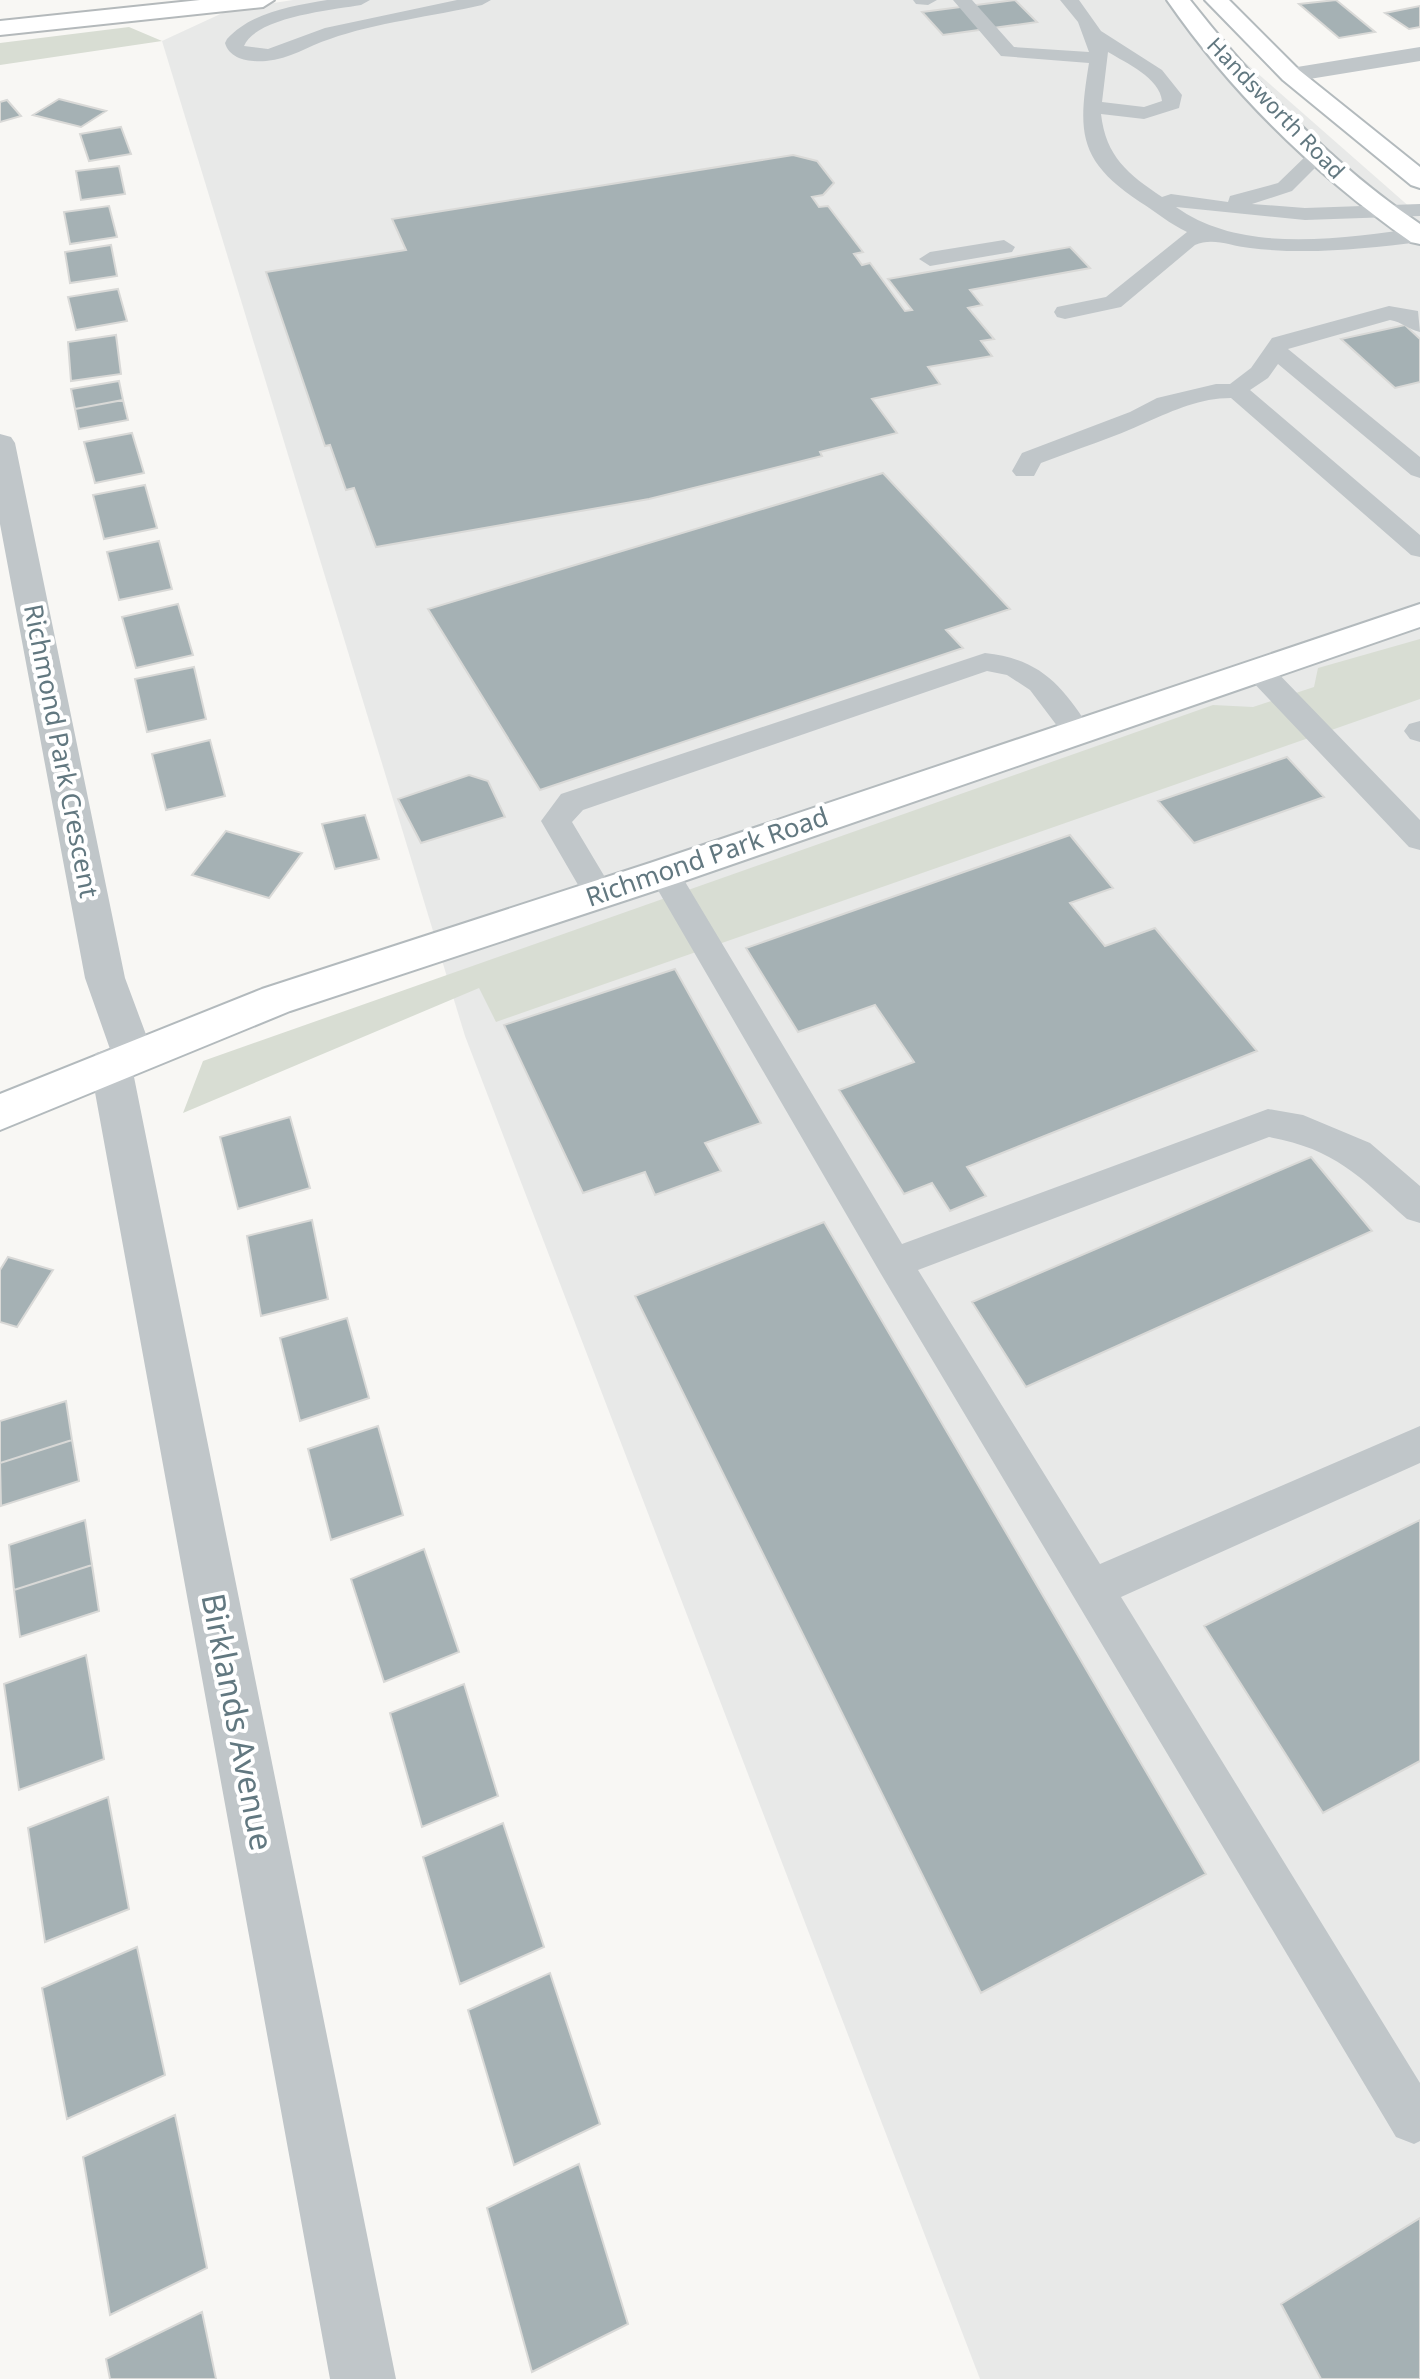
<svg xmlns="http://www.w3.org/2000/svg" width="1420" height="2379" viewBox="0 0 1420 2379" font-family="'Noto Sans',sans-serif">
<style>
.built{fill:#e8e9e8}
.green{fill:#d8ddd3}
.building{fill:#a5b1b4;stroke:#d9d9d7;stroke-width:2}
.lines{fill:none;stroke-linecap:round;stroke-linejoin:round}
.secondary-casing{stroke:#b3babd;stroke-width:4}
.highway-casing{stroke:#b4b9bb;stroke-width:4}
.lane{fill:#c0c6c9;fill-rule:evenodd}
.street{fill:#c0c6c9;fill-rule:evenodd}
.secondary{fill:#fff;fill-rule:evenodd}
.highway{fill:#fff;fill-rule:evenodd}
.labels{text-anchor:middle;stroke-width:8;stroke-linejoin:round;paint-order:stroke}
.far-street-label{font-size:22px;fill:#627880;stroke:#fff}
.street-label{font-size:26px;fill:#627880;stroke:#fff}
.near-street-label{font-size:32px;fill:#627880;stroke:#fff}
</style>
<rect width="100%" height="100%" fill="#f8f7f4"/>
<path class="built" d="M 293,0 L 1174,0 L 1420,216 L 1420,2379 L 980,2379 L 465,1036 L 162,41 L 229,10 Z"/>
<path class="green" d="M 129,27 L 162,41 L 0,65 L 0,43 Z
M 1420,639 L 1420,699 L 496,1022 L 479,988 L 183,1113 L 203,1061 L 1213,705 L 1253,707 L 1314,687 L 1318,668 Z"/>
<path class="building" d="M 1015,0 L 1037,22 L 943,35 L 922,12 Z
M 1336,0 L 1375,32 L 1339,38 L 1299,4 Z
M 1420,6 L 1420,27 L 1409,29 L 1385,13 Z
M 59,99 L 106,111 L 81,127 L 33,115 Z
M 7,100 L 21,116 L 0,122 L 0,102 Z
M 121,127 L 131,154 L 89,161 L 80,134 Z
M 793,155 L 817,161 L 834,183 L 823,195 L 812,197 L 819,207 L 828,206 L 863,252 L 854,254 L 862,265 L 870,263 L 905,311 L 912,310 L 888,279 L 1070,247 L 1090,268 L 970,290 L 982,305 L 968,308 L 994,339 L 981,341 L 992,356 L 928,367 L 940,384 L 872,399 L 897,433 L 820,452 L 822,456 L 649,499 L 376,547 L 354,488 L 346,490 L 330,445 L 325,446 L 266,272 L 406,250 L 392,219 Z
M 119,166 L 125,194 L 81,200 L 76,171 Z
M 109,206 L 117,237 L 70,244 L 64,212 Z
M 111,245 L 117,276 L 70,283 L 65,252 Z
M 118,289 L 127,321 L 76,330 L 68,297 Z
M 1405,325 L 1420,339 L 1420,382 L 1395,388 L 1341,339 Z
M 116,335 L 121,374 L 71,381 L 68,342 Z
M 119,381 L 123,400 L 75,409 L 71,389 Z
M 123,400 L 128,420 L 79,429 L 75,409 Z
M 132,433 L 144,473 L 95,483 L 84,442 Z
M 883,473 L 1010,609 L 946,630 L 963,648 L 540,790 L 428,609 Z
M 145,485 L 157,528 L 104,539 L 93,495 Z
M 159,541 L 172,589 L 119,600 L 107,552 Z
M 178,604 L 193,655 L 136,668 L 122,617 Z
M 194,667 L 206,719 L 147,732 L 135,679 Z
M 210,740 L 225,796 L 166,810 L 152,754 Z
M 1287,757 L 1324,797 L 1194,843 L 1158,801 Z
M 469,775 L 488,781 L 505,817 L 421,843 L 398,799 Z
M 365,815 L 379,859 L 335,869 L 322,824 Z
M 226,831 L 302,853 L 269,898 L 192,875 Z
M 1070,835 L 1113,888 L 1070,903 L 1105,946 L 1155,928 L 1257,1051 L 967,1167 L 986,1196 L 950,1211 L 932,1183 L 904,1194 L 839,1090 L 914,1062 L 875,1005 L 798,1032 L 746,948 Z
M 675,969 L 761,1123 L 705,1143 L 721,1171 L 655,1195 L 645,1172 L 583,1193 L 504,1025 Z
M 290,1117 L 310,1188 L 238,1209 L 220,1137 Z
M 1311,1157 L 1372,1231 L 1026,1387 L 972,1302 Z
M 312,1220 L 328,1299 L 261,1316 L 247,1236 Z
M 824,1222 L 1206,1874 L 981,1993 L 635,1296 Z
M 8,1257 L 53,1270 L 17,1327 L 0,1322 L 0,1270 Z
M 347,1318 L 369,1398 L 300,1421 L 280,1338 Z
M 66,1401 L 72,1440 L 0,1463 L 0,1421 Z
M 378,1426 L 403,1515 L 331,1540 L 308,1449 Z
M 72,1440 L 79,1481 L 1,1506 L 0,1463 Z
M 85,1520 L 92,1565 L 14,1590 L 9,1545 Z
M 1420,1520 L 1420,1761 L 1323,1813 L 1204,1626 Z
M 424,1549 L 459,1652 L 384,1682 L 351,1579 Z
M 92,1565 L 99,1611 L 20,1637 L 14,1590 Z
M 86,1655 L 104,1759 L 19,1790 L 4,1684 Z
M 464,1684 L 498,1796 L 422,1827 L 390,1713 Z
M 108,1797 L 129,1909 L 45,1942 L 28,1828 Z
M 503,1823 L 544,1947 L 460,1984 L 423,1857 Z
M 137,1947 L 165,2075 L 67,2119 L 42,1988 Z
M 550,1973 L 600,2124 L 514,2165 L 468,2010 Z
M 175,2115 L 207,2268 L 110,2315 L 83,2157 Z
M 579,2164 L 628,2324 L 532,2372 L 487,2208 Z
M 1420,2218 L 1420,2379 L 1321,2379 L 1281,2304 Z
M 202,2312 L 216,2379 L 110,2379 L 106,2359 Z"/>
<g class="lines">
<g class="secondary-casing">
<path id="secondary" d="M 1167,0 L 1190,0 C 1257,85 1330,163 1420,224 L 1420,244 L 1411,242 C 1317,176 1232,94 1167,0 Z
M 1205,0 L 1229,0 L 1299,70 L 1420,167 L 1420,188 L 1411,185 L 1283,80 Z
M 1420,604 L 1420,627 L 678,883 L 290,1011 L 0,1130 L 0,1094 L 262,989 L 650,863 Z"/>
</g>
<g class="highway-casing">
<path id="highway" d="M 200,0 L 274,0 L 263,7 L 0,35 L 0,21 Z"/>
</g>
<path class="lane" d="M 327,0 L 370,0 L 361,5 C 332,10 256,17 244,46 L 268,49 L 325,28 L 457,0 L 491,0 L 482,5 C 435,16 374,23 330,39 C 308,46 290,59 266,61 C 250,62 230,60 225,43 L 227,39 C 252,12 292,6 327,0 Z
M 913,0 L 937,0 L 928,5 L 916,4 Z
M 953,0 L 972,0 L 1014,47 L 1089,52 L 1078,22 L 1060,0 L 1079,0 L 1101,31 L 1162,70 L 1182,95 L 1179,108 L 1144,119 L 1101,114 C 1106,157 1128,174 1162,197 L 1171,194 L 1228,202 L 1230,196 L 1278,183 L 1310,152 L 1317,150 L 1327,156 L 1292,191 L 1252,204 L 1305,208 L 1420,204 L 1420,216 L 1305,220 L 1176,207 C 1243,255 1342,238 1420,228 L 1420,242 C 1364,249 1306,255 1250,248 C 1230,246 1213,237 1195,245 L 1121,307 L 1065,319 L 1057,317 L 1054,312 L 1057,307 L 1106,297 L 1187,232 C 1170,224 1156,212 1140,202 C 1077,160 1078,131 1089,63 L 1001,56 ZM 1108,52 C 1126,63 1160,78 1162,101 L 1144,107 L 1102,102 Z
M 1004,240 L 1015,247 L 1012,252 L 930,266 L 919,259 L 930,252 Z
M 1389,306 L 1418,311 L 1420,332 C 1408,329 1402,322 1390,320 L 1288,349 L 1420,457 L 1420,478 L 1411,475 L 1278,364 L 1268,378 L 1250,390 L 1420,535 L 1420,557 L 1411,555 L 1231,398 C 1200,398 1175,410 1147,422 C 1113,438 1077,449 1041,463 L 1034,476 L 1016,476 L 1012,471 L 1022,453 L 1130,412 L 1157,398 L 1216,384 L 1230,384 L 1251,368 L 1272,338 Z
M 985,653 C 1041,659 1063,686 1092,732 L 1087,739 L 1077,742 L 1067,739 L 1030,690 L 1007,675 L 987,671 L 583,810 L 572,822 L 615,894 L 610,902 L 599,906 L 588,902 L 541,821 L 561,794 Z
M 1259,662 L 1269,664 L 1420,820 L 1420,850 L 1409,847 L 1249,678 L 1245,671 L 1249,664 Z
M 1420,721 L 1420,742 L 1410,739 L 1404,731 L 1409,724 Z
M 664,862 L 675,865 L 902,1244 L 1268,1109 L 1303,1115 L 1370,1143 L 1420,1186 L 1420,1223 L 1407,1219 C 1359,1176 1335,1149 1269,1137 L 918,1270 L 1100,1564 L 1420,1426 L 1420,1463 L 1121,1597 L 1420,2083 L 1420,2141 L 1414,2144 L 1396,2137 L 881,1274 L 648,873 L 653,865 Z"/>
<path class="street" d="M 1420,47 L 1420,61 L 1291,82 L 1283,80 L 1279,75 L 1283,70 L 1291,68 Z
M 0,434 L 11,437 L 15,443 L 125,978 L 154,1056 L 148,1068 L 133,1072 L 396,2379 L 330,2379 L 90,1065 L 96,1053 L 110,1049 L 85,978 L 0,524 Z"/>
<use href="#secondary" class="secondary"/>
<use href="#highway" class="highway"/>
</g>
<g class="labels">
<g class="far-street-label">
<text transform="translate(1276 108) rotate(46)" y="8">Handsworth Road</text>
</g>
<g class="street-label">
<text transform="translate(61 751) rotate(79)" y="9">Richmond Park Crescent</text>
<text transform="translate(707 857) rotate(-19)" y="9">Richmond Park Road</text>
</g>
<g class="near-street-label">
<text transform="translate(237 1722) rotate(79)" y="11">Birklands Avenue</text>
</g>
</g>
</svg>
